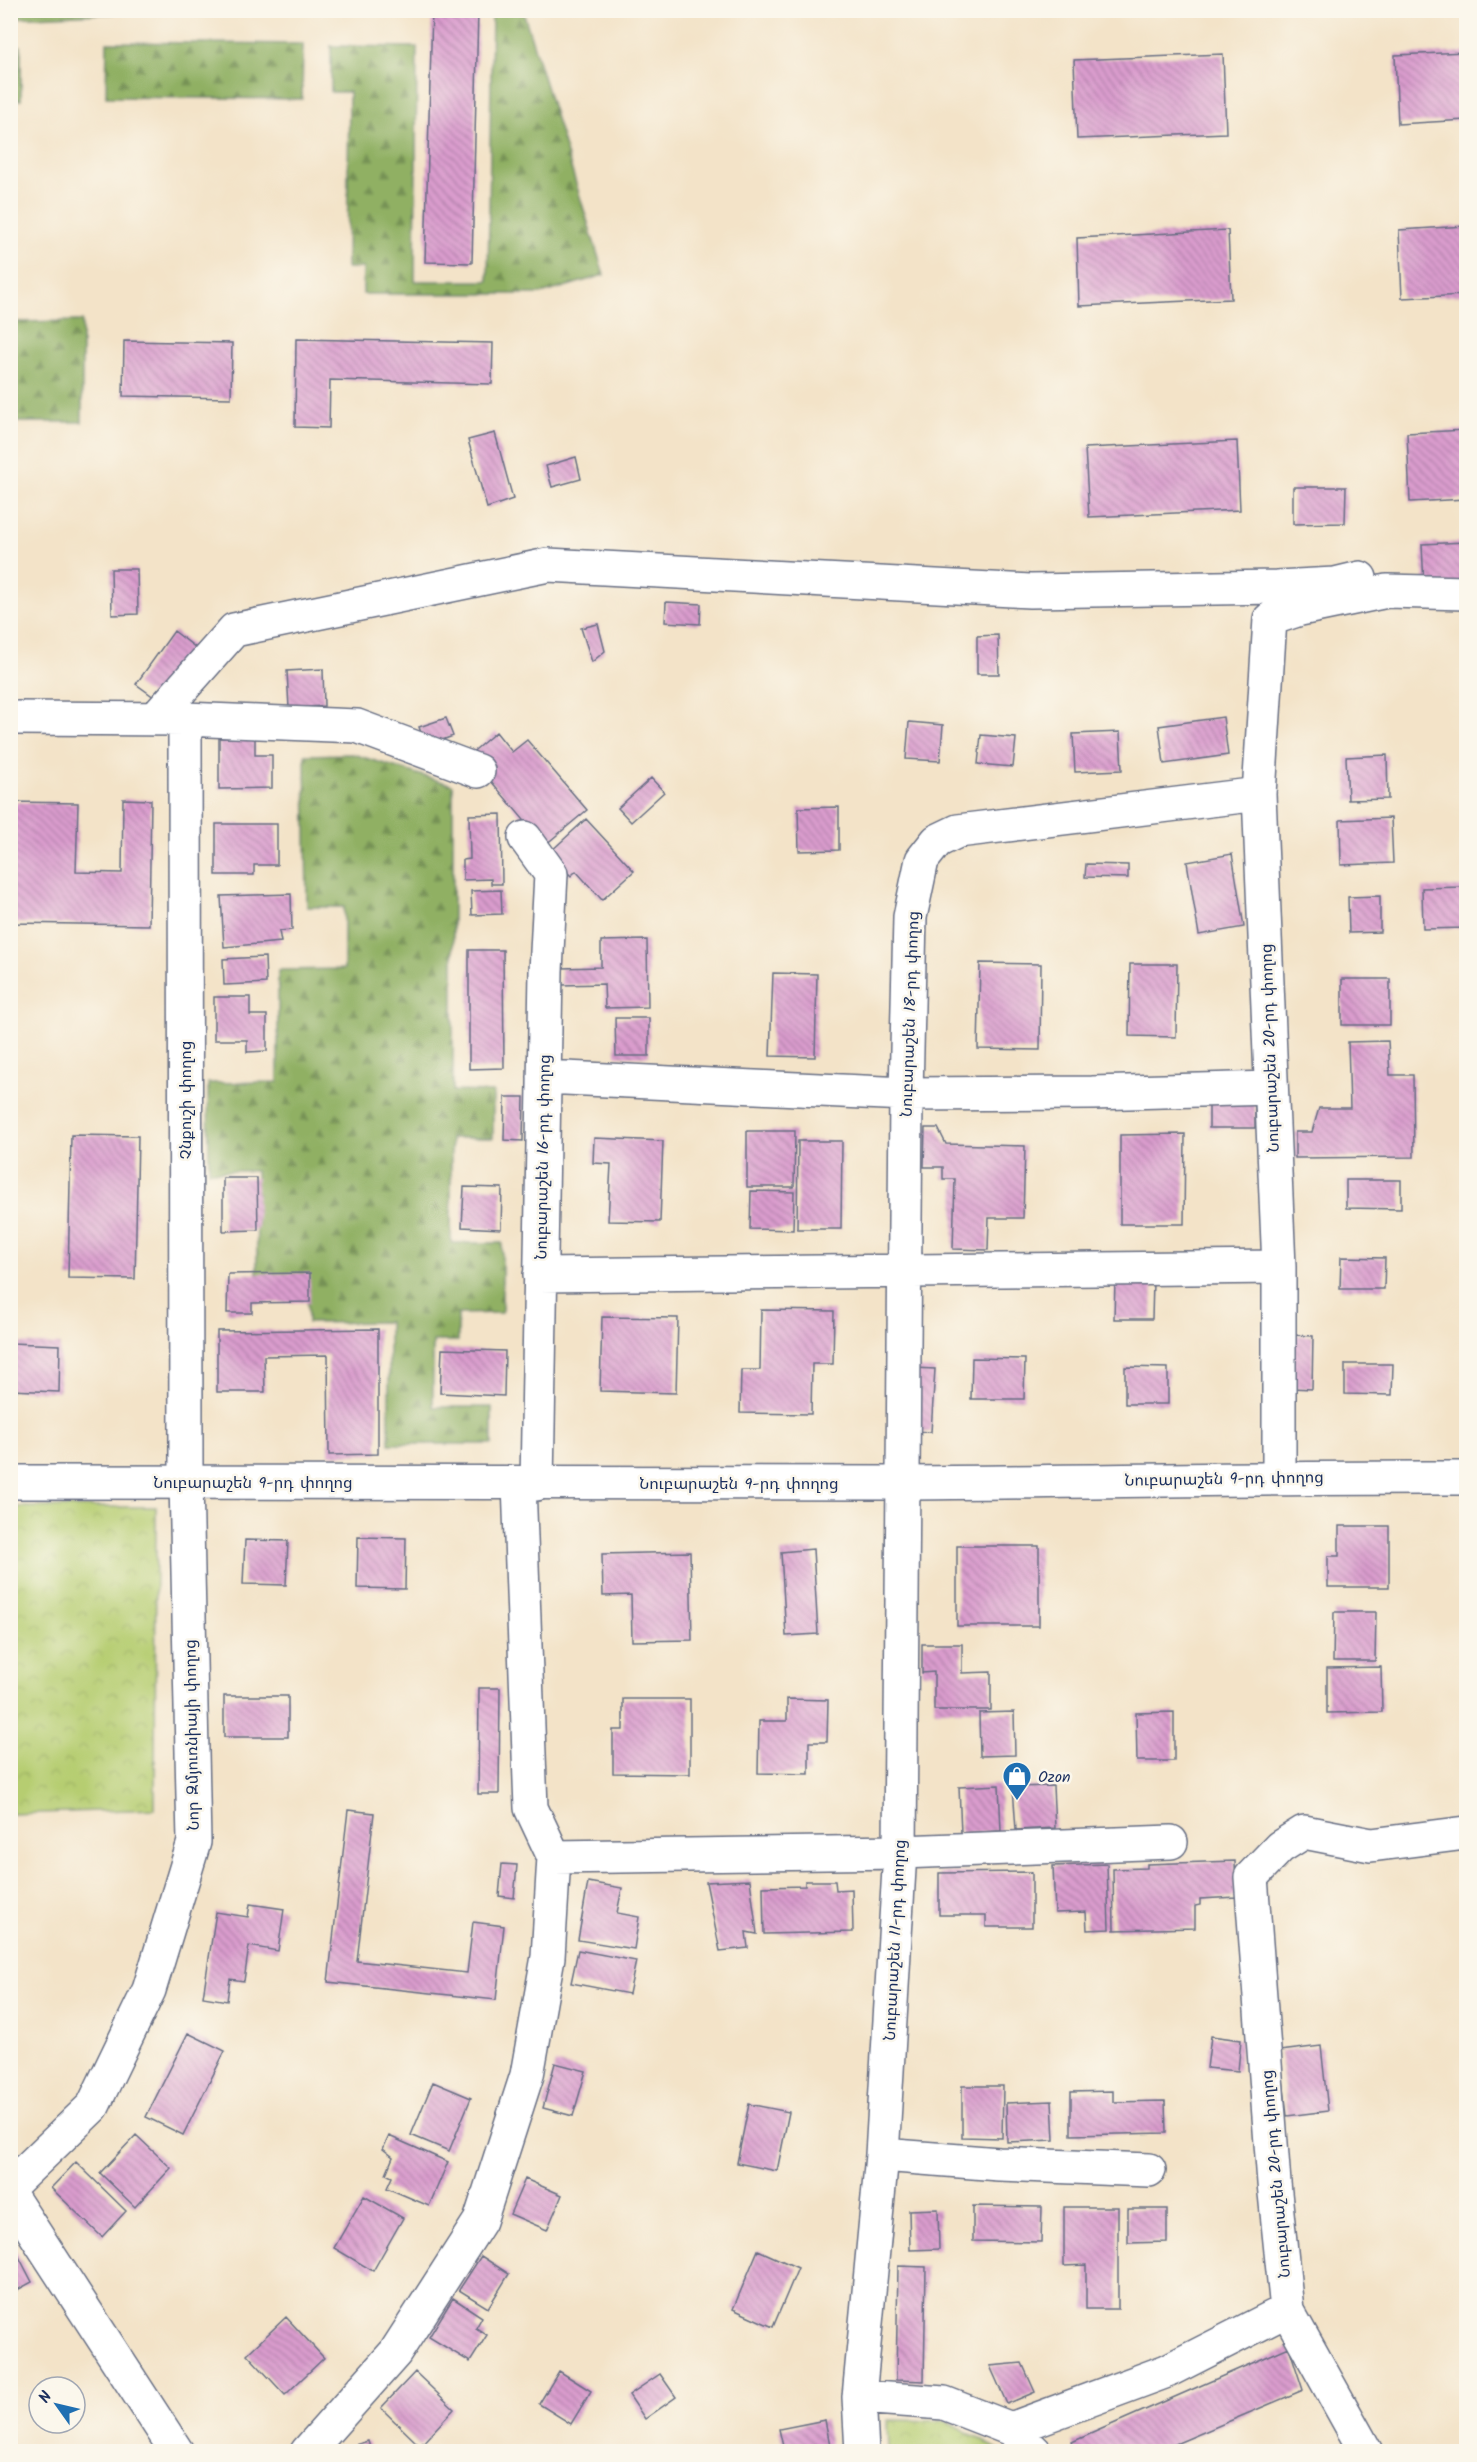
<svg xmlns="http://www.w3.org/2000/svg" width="1477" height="2462" viewBox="0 0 1477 2462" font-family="Kalam,'Noto Sans Armenian',sans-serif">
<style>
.forest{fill:url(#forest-firs);stroke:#567060;stroke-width:1.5}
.park{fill:url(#park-crowns);stroke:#687e68;stroke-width:1.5}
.building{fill:url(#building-back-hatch)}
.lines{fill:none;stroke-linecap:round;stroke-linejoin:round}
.minor-casing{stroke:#676e83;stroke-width:36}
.major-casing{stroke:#676e83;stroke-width:36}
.minor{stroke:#fff;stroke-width:33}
.major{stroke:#fff;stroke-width:33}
.labels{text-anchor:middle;stroke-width:5;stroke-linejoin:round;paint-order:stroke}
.street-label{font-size:16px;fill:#1b2f5e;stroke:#fbf7ec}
.poi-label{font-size:16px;fill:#1b2f5e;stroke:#fbf7ec;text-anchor:start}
</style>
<defs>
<pattern id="forest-firs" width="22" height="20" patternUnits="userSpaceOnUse" patternTransform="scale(1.5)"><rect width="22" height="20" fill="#90b063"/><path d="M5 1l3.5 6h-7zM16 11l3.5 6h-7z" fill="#759055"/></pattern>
<pattern id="park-crowns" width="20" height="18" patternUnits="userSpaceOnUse" patternTransform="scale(1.5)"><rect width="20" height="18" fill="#b6cd71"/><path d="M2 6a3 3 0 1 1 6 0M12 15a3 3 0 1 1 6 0" fill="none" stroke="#9cb064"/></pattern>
<pattern id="building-back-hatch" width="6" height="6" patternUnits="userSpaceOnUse" patternTransform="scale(1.5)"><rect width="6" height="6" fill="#da9ccd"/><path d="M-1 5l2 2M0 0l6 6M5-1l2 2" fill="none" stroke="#b080aa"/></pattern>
</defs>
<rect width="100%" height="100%" fill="#fbf7ec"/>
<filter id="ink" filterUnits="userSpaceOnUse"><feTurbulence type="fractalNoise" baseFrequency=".0167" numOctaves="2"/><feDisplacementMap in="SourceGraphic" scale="12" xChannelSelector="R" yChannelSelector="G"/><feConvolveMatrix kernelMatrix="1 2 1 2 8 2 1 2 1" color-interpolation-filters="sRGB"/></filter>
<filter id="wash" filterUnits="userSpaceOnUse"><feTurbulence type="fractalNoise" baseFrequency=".008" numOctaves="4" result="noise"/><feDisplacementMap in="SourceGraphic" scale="24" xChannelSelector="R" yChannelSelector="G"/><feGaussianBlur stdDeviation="1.35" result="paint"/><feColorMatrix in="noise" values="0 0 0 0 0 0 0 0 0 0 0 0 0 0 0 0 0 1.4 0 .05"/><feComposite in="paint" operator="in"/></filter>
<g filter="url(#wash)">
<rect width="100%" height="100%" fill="#f3e3c8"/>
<path class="forest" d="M 11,10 L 166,10 L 166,11 L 11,18 Z
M 492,11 L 523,11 L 604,275 L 541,294 L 363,294 L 363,268 L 347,268 L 349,92 L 331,92 L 331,46 L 417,47 L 415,281 L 488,281 Z
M 107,42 L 303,44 L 302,99 L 106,97 Z
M 11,46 L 21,46 L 21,100 L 11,100 Z
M 82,321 L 82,422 L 11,422 L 11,322 Z
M 353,754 L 453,785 L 453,1091 L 493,1092 L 493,1138 L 451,1138 L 451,1243 L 502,1243 L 502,1313 L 458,1314 L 458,1341 L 433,1341 L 433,1407 L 492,1407 L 492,1444 L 389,1444 L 389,1322 L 308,1323 L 307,1275 L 257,1275 L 256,1171 L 209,1171 L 208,1083 L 278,1082 L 278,970 L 344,969 L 344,907 L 307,907 L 305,755 Z"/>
<path class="park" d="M 11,1507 L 156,1507 L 155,1809 L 11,1814 Z
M 887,2420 L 947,2421 L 1001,2451 L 888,2451 Z"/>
<g id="blocks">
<path class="building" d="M 432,10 L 478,10 L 472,263 L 425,262 Z
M 1466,52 L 1466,120 L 1398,124 L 1395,55 Z
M 1223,54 L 1226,133 L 1077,139 L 1074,60 Z
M 1466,226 L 1466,295 L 1402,298 L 1399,230 Z
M 1228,230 L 1231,299 L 1079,306 L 1077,238 Z
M 296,339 L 493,343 L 492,384 L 330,380 L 329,428 L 295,427 Z
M 124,341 L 232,343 L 231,398 L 123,396 Z
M 1466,430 L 1466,499 L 1410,502 L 1407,433 Z
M 495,433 L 513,499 L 487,508 L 468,440 Z
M 1237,441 L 1240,510 L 1089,517 L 1085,448 Z
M 576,457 L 581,479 L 552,487 L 546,466 Z
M 1293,487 L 1346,487 L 1345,523 L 1293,524 Z
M 1466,542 L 1466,584 L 1424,585 L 1422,544 Z
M 111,569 L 137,569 L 138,614 L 112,615 Z
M 666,602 L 701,604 L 700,624 L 665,622 Z
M 598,624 L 605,651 L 592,662 L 581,628 Z
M 174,631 L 196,648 L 158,700 L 136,684 Z
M 998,635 L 999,674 L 977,674 L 977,636 Z
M 323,669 L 324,706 L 289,708 L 287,671 Z
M 1223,717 L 1228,755 L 1164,764 L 1159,726 Z
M 446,718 L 453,736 L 426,746 L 419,727 Z
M 909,722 L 943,725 L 940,761 L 906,759 Z
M 496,732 L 512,752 L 527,740 L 587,810 L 545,845 L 469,755 Z
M 1120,732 L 1122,770 L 1075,772 L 1073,734 Z
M 981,735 L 1016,738 L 1013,767 L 978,764 Z
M 255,737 L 255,755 L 272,755 L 272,788 L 219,789 L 219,738 Z
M 1387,755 L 1388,799 L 1348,800 L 1346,757 Z
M 651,778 L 664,792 L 631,822 L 618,808 Z
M 123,799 L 151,800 L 149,925 L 10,923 L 10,802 L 78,803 L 76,872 L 122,873 Z
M 839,807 L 839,850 L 799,851 L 798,808 Z
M 501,814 L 502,884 L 491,884 L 491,879 L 463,880 L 463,860 L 470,859 L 469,815 Z
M 1391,818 L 1393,863 L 1341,865 L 1340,820 Z
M 586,819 L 634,871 L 602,900 L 576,871 L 571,876 L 549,853 Z
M 216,824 L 277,824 L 277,865 L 254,865 L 254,875 L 216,875 Z
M 1232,854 L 1244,927 L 1199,935 L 1187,862 Z
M 1086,864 L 1128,865 L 1128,878 L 1085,877 Z
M 1465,887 L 1466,928 L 1423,929 L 1422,888 Z
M 501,890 L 502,914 L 472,915 L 471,891 Z
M 291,894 L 292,930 L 279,931 L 281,942 L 224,947 L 221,896 Z
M 1380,896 L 1380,932 L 1349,933 L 1348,897 Z
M 647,940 L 648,1007 L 605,1008 L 604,984 L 561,985 L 561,968 L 601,967 L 601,941 Z
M 469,950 L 503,950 L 504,1068 L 469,1069 Z
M 265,957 L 266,983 L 224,985 L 223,959 Z
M 980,963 L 1041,964 L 1040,1050 L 978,1049 Z
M 1130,964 L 1177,964 L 1176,1037 L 1129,1036 Z
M 773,973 L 817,974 L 815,1057 L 770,1056 Z
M 1342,979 L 1390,979 L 1390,1025 L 1342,1025 Z
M 214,997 L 250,997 L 250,1015 L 267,1015 L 267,1051 L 247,1052 L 247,1040 L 214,1040 Z
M 615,1018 L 649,1018 L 649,1056 L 616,1056 Z
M 1388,1041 L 1390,1075 L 1413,1075 L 1414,1157 L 1295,1158 L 1295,1132 L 1312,1132 L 1319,1108 L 1350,1108 L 1348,1042 Z
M 505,1097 L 524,1097 L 523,1141 L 504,1140 Z
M 1209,1099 L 1255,1100 L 1255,1128 L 1209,1128 Z
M 925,1128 L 938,1128 L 946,1144 L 1025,1146 L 1023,1218 L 989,1218 L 988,1250 L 953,1249 L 955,1179 L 943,1179 L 943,1167 L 924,1167 Z
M 747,1131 L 795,1131 L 794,1187 L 747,1187 Z
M 1185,1134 L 1184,1224 L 1120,1224 L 1120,1135 Z
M 71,1135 L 138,1136 L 135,1279 L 68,1278 Z
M 594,1138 L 663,1141 L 660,1222 L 608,1221 L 611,1164 L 593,1163 Z
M 798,1141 L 842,1141 L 841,1229 L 797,1229 Z
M 223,1178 L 257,1178 L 258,1230 L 223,1231 Z
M 1346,1180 L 1401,1180 L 1401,1209 L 1346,1208 Z
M 464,1187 L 502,1188 L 501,1229 L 462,1227 Z
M 751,1191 L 794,1192 L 793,1230 L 750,1229 Z
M 1341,1257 L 1385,1258 L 1384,1289 L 1340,1289 Z
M 310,1273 L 310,1302 L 252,1303 L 252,1313 L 227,1313 L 228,1274 Z
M 1115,1280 L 1153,1281 L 1152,1319 L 1114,1319 Z
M 761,1310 L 834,1311 L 833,1364 L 812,1364 L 811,1414 L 740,1413 L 741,1370 L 760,1370 Z
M 602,1317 L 678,1318 L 676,1393 L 600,1391 Z
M 378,1329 L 378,1454 L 329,1455 L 328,1355 L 264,1356 L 265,1392 L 217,1392 L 217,1331 Z
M 1292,1335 L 1313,1336 L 1312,1389 L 1291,1388 Z
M 10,1343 L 60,1345 L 59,1392 L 10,1390 Z
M 442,1349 L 505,1351 L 504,1396 L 440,1393 Z
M 972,1358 L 1025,1359 L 1024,1399 L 971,1399 Z
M 1345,1364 L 1393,1364 L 1392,1395 L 1345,1394 Z
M 1125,1367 L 1168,1368 L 1168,1404 L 1125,1404 Z
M 914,1368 L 935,1369 L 931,1432 L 911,1431 Z
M 1339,1526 L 1389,1526 L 1389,1587 L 1328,1587 L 1328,1556 L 1339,1556 Z
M 358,1537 L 406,1538 L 405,1589 L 357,1588 Z
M 245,1540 L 288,1541 L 286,1585 L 243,1584 Z
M 957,1546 L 1039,1546 L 1039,1626 L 957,1626 Z
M 813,1549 L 818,1634 L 786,1636 L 781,1552 Z
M 690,1552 L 692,1640 L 632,1641 L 631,1595 L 603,1596 L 602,1554 Z
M 1334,1612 L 1376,1612 L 1375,1661 L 1333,1661 Z
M 922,1644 L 962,1644 L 962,1673 L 991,1672 L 991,1710 L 934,1710 L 934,1672 L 922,1673 Z
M 1381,1667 L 1382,1712 L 1327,1713 L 1327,1668 Z
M 479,1688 L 500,1688 L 499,1794 L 478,1794 Z
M 224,1696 L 288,1696 L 288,1737 L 224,1737 Z
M 623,1699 L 690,1699 L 690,1774 L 613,1773 L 613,1730 L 623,1730 Z
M 787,1699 L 828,1700 L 827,1742 L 809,1742 L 809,1774 L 758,1773 L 759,1721 L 787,1721 Z
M 1014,1712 L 1015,1755 L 980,1756 L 979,1713 Z
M 1174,1712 L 1174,1761 L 1137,1761 L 1136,1713 Z
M 999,1785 L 1001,1831 L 961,1833 L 959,1787 Z
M 1053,1786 L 1055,1828 L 1016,1830 L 1013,1787 Z
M 348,1810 L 374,1813 L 357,1961 L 467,1973 L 473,1922 L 504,1926 L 496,2000 L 328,1982 Z
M 1235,1861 L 1236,1897 L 1200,1899 L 1200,1905 L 1195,1906 L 1195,1928 L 1114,1930 L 1113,1869 L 1147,1868 L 1147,1864 Z
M 502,1864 L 517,1865 L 514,1898 L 499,1896 Z
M 1107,1864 L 1109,1929 L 1087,1930 L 1086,1912 L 1055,1913 L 1053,1866 Z
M 1032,1872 L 1032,1927 L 986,1927 L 986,1915 L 939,1915 L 939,1873 Z
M 750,1880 L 757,1934 L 746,1932 L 748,1948 L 720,1951 L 706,1882 Z
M 805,1881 L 835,1881 L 836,1890 L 852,1889 L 853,1932 L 764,1934 L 763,1887 L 805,1886 Z
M 588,1882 L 622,1888 L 617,1913 L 639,1917 L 634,1949 L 578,1940 Z
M 250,1904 L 284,1909 L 278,1951 L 249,1946 L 244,1981 L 230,1979 L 227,2001 L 203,1997 L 216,1912 L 248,1917 Z
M 578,1950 L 636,1961 L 629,1994 L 571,1983 Z
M 188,2033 L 225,2051 L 183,2135 L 146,2117 Z
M 1211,2036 L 1241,2040 L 1238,2071 L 1207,2068 Z
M 1321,2046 L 1328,2111 L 1287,2116 L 1280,2051 Z
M 555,2063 L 586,2071 L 573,2116 L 543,2108 Z
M 433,2082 L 471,2098 L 449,2151 L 411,2135 Z
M 962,2086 L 1003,2086 L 1002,2138 L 962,2137 Z
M 1113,2091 L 1113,2102 L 1165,2101 L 1166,2133 L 1071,2135 L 1071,2092 Z
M 1052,2101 L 1054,2140 L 1007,2142 L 1006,2103 Z
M 749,2104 L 789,2112 L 777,2171 L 737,2163 Z
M 136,2135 L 171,2168 L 135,2207 L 100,2173 Z
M 389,2136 L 448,2162 L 429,2206 L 387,2188 L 392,2177 L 386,2174 L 393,2157 L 383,2149 Z
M 76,2162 L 126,2211 L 102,2237 L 51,2188 Z
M 525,2179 L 562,2195 L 547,2230 L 510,2214 Z
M 364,2196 L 403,2218 L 373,2271 L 334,2248 Z
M 973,2206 L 1042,2207 L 1041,2242 L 973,2241 Z
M 1064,2207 L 1118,2207 L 1118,2309 L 1086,2309 L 1086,2265 L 1064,2266 Z
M 938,2209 L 939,2249 L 910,2250 L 909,2210 Z
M 1128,2209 L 1167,2209 L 1167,2242 L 1128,2243 Z
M 15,2249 L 32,2282 L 10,2294 L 10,2251 Z
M 758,2250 L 798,2268 L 773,2327 L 733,2309 Z
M 481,2256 L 509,2274 L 488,2308 L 459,2290 Z
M 898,2266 L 926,2267 L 924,2381 L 896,2380 Z
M 453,2298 L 482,2317 L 476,2328 L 487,2335 L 470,2362 L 429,2337 Z
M 286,2317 L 324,2358 L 285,2395 L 247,2354 Z
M 1289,2347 L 1303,2390 L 1159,2451 L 1075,2451 L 1072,2442 Z
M 1022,2363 L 1035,2392 L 1007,2404 L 990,2366 Z
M 559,2371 L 591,2391 L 571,2424 L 539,2404 Z
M 415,2372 L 454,2409 L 420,2446 L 381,2408 Z
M 660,2374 L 676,2397 L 645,2419 L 629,2395 Z
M 825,2420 L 830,2445 L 784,2451 L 779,2429 Z
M 368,2441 L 371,2451 L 336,2451 Z"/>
</g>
</g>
<g filter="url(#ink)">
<use href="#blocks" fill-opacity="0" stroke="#676e83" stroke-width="1.5"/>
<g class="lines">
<g class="minor-casing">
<path id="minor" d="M 10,718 L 185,719 L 357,726 L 478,771
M 155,719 L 234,630 L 548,565 L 1030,591 L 1277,587 L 1335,584 L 1360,578
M 525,838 L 551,874 L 546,971 L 537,1484
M 544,1077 L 906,1094 L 1092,1093 L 1271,1088
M 540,1275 L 1279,1267
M 1279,1477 L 1279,1267 L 1259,794 L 1270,619 L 1300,609 L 1387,591 L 1466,593
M 554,1857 L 900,1852 L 1171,1842
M 882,2155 L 999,2164 L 1149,2170
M 10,2186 L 93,2106 L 149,1990 L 194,1842 L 186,1481 L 185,719
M 10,2195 L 177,2452
M 859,2397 L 944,2403 L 1011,2429 L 1035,2452
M 1011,2429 L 1167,2371 L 1287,2310
M 307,2452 L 395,2353 L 480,2221 L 527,2075 L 548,1957 L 554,1857 L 531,1808 L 519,1484
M 862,2452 L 859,2397 L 882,2155 L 900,1852 L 906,1094 L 910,917 L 922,860 L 937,841 L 958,831 L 1259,794
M 1366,2452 L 1287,2310 L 1274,2183 L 1251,1877 L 1280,1847 L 1304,1832 L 1371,1845 L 1466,1833"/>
</g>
<g class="major-casing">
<path id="major" d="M 10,1482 C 306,1481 601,1483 896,1483 C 1086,1482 1276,1477 1466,1478"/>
</g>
<use href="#minor" class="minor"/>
<use href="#major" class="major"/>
</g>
</g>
<defs>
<g id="shop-pin" transform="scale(1.5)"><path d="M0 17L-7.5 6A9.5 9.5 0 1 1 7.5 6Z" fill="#1f6fb2" stroke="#fbf7ec"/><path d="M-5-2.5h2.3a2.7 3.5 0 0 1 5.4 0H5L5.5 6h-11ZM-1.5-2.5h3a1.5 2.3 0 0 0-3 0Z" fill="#fff"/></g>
</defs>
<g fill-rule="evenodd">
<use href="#shop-pin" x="1017" y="1776"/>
</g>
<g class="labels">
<g class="street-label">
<text transform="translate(909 1014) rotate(-88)" y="6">Նուբարաշեն 18-րդ փողոց</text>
<text transform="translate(1269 1048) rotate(-92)" y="6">Նուբարաշեն 20-րդ փողոց</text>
<text transform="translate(185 1100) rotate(-90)" y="6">Չնքուշի փողոց</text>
<text transform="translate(542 1157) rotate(-89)" y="6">Նուբարաշեն 16-րդ փողոց</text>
<text transform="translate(1224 1478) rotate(-1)" y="6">Նուբարաշեն 9-րդ փողոց</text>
<text x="253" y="1488">Նուբարաշեն 9-րդ փողոց</text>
<text x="739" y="1489">Նուբարաշեն 9-րդ փողոց</text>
<text transform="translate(191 1735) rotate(-91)" y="6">Նոր Զմյուռնիայի փողոց</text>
<text transform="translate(894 1940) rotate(-87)" y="6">Նուբարաշեն 11-րդ փողոց</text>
<text transform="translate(1275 2174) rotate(-95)" y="6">Նուբարաշեն 20-րդ փողոց</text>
</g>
<g class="poi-label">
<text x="1038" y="1782">Ozon</text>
</g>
</g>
<rect width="1477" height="2462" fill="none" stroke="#fbf7ec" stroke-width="36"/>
<g transform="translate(57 2405) rotate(304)"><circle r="28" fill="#fbf7ec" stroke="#a1a7b3" stroke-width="1.5"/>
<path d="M0-4.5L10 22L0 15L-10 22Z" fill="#1f6fb2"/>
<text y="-9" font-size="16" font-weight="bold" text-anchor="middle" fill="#1b2f5e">N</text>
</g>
</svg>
